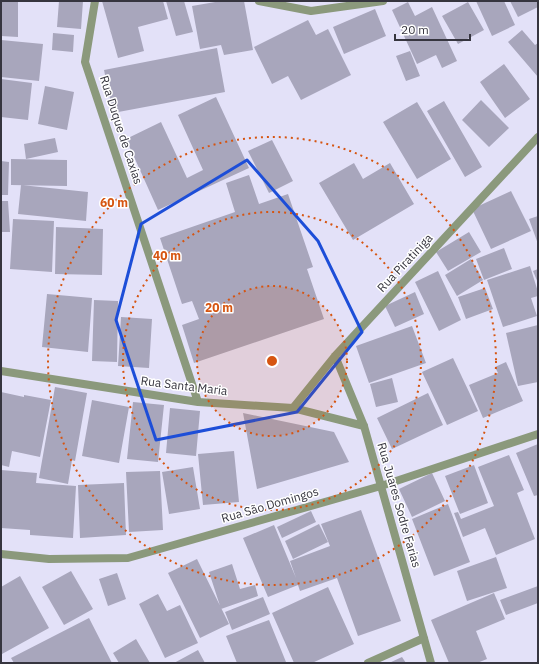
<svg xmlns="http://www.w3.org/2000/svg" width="539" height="664" viewBox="0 0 539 664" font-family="'IBM Plex Sans',sans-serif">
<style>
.building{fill:#a8a6bc}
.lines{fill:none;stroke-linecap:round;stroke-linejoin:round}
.street{stroke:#8b997c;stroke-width:8}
.marked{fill:none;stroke:#1d4ed8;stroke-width:3;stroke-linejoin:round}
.ring{fill:none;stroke:#d65511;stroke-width:2;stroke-dasharray:2 4}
.labels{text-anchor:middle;stroke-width:3;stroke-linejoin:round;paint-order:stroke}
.street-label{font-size:12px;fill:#36353f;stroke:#fff}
.centre{fill:#d65511;stroke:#fff;stroke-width:2}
.ring-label{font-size:12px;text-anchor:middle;font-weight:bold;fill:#d65511;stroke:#fff;stroke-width:3;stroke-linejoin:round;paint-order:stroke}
</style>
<rect width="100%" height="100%" fill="#e3e1f8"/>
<path class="building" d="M 1,1 L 18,1 L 18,37 L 1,36 Z
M 59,1 L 83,1 L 81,29 L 57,27 Z
M 102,1 L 163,1 L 168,19 L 138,27 L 144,51 L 118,58 Z
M 166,1 L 184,1 L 193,32 L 176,36 Z
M 221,1 L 244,1 L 253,50 L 224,55 L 221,45 L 200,49 L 192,6 Z
M 476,1 L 504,1 L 515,25 L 492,36 Z
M 510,1 L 538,1 L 538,7 L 518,17 Z
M 408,2 L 415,16 L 432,7 L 457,61 L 442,68 L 436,55 L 417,64 L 392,10 Z
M 468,2 L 484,30 L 458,44 L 442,16 Z
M 375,9 L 386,36 L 344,54 L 333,27 Z
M 308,20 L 316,35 L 328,29 L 351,75 L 301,100 L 288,76 L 272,84 L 254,47 Z
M 522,30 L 535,45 L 538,43 L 538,77 L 508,42 Z
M 53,33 L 74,35 L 73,52 L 52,50 Z
M 1,40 L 43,44 L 39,81 L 1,77 Z
M 217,48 L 225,92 L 113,113 L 104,70 Z
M 410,51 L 420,76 L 406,81 L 396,56 Z
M 504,64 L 530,99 L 505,118 L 480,82 Z
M 1,79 L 32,83 L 28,120 L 1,117 Z
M 45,86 L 74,92 L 67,130 L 38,124 Z
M 216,97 L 249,168 L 158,210 L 126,139 L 161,122 L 187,178 L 203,170 L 178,115 Z
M 481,100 L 509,128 L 489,147 L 462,120 Z
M 444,101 L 482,167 L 465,177 L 427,111 Z
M 417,102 L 451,159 L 417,179 L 383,122 Z
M 55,138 L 58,152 L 26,159 L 24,144 Z
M 272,140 L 293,181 L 269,193 L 248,151 Z
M 11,159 L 67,160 L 67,186 L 11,185 Z
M 1,161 L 9,162 L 8,195 L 1,195 Z
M 354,163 L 363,179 L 390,163 L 414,204 L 353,240 L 319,183 Z
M 249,175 L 259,204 L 288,194 L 313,267 L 307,269 L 324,319 L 194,363 L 182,325 L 199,319 L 192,301 L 182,304 L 160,238 L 235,212 L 226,183 Z
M 21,185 L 88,192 L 86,221 L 18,214 Z
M 511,191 L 531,231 L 491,249 L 472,209 Z
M 1,201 L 8,201 L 10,232 L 1,232 Z
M 538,216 L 538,244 L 529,219 Z
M 13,219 L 54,221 L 52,272 L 10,269 Z
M 56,227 L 103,229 L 102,275 L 55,274 Z
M 469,232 L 481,252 L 448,271 L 436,252 Z
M 504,248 L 512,269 L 484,280 L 476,259 Z
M 471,259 L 483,280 L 457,296 L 445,275 Z
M 530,266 L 538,292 L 538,296 L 531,298 L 537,316 L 503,327 L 487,280 Z
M 538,269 L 538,283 L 533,271 Z
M 438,271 L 461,320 L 439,331 L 415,282 Z
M 485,288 L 493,309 L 466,319 L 458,297 Z
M 415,292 L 424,314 L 395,327 L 385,306 Z
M 47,294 L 92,298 L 88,352 L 42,347 Z
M 94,300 L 118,301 L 117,362 L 92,361 Z
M 121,317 L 152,319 L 149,368 L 118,366 Z
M 538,325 L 538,382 L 518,386 L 506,333 Z
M 412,326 L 426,363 L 369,383 L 356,346 Z
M 453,358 L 478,411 L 447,425 L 422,372 Z
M 506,362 L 523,401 L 483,418 L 469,385 L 498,373 L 495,367 Z
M 392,378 L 398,402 L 376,407 L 370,384 Z
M 55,387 L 87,393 L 75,461 L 72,460 L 68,484 L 39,478 Z
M 1,392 L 24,397 L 24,395 L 51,400 L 40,457 L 12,451 L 9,467 L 1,465 Z
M 428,393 L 443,425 L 392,449 L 377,418 Z
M 92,400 L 129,407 L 119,463 L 82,456 Z
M 133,402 L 164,405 L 158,462 L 127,459 Z
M 170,408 L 200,411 L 196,456 L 166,453 Z
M 243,413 L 334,432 L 349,462 L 257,489 Z
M 538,444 L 538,495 L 534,496 L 516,453 Z
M 234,451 L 239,502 L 203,505 L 198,454 Z
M 509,455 L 524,490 L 517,493 L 535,539 L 496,555 L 485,528 L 463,537 L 454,513 L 458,512 L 461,519 L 494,506 L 478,467 Z
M 474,465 L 488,503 L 460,514 L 445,476 Z
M 193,467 L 200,509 L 169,514 L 162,472 Z
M 1,470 L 37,473 L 36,483 L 76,486 L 73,538 L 30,535 L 30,530 L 1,528 Z
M 160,471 L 163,530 L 129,532 L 126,472 Z
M 432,473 L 445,501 L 412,517 L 399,489 Z
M 124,483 L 126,535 L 80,538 L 78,485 Z
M 448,504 L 470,562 L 434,576 L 412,519 Z
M 361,510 L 401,621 L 358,636 L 337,578 L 300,591 L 298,585 L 268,597 L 243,538 L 274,525 L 296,578 L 290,561 L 330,546 L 321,524 Z
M 311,511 L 316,522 L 282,538 L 277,527 Z
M 319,524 L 328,542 L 293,559 L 285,541 Z
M 496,557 L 507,588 L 467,601 L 457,571 Z
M 197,559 L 229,624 L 200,638 L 168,573 Z
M 232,564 L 240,589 L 255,585 L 258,596 L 221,609 L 209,572 Z
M 71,571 L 93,609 L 64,625 L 42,587 Z
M 117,573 L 126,599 L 108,606 L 99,579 Z
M 20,576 L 49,628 L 2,654 L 1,652 L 1,587 Z
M 538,586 L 538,603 L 506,615 L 500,600 Z
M 328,587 L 354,644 L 312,663 L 294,663 L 272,613 Z
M 494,593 L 505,619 L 476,631 L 487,659 L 477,663 L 449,663 L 431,620 Z
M 158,594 L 167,611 L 180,605 L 198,643 L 165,658 L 139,604 Z
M 263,597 L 270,614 L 232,630 L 225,612 Z
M 89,618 L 112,663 L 14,663 L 11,658 Z
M 269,620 L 286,662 L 237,663 L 226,636 Z
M 136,639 L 150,663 L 119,663 L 113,653 Z
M 198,650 L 205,663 L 174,663 Z
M 402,657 L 406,663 L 389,663 Z"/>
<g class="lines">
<path class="street" d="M 95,1 L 85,62 L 198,402
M 259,1 L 311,11 L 383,1
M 335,356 L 364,426 L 431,663
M 1,371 L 198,402 L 293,408 L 364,426
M 293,408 L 335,356 L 538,137
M 1,554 L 49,559 L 128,558 L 381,486 L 538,434
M 368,663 L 424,638"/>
</g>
<path class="marked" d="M 247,160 L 318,241 L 362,332 L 297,412 L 156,440 L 116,320 L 141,224 Z"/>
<circle cx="272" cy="361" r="75" fill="#d65511" fill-opacity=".12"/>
<g class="ring">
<circle cx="272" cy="361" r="75"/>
<circle cx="272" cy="361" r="149"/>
<circle cx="272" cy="361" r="224"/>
</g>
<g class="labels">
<g class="street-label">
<text transform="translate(121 130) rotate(72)" y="4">Rua Duque de Caxias</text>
<text transform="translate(405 263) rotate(-47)" y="4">Rua Piratiniga</text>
<text transform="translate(184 386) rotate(7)" y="4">Rua Santa Maria</text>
<text transform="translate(270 505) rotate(-16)" y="4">Rua São Domingos</text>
<text transform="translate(399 505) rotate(74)" y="4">Rua Juares Sodre Farias</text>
</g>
</g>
<circle cx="272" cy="361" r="6" class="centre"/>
<g class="ring-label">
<text x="114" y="207">60 m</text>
<text x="167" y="260">40 m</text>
<text x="219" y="312">20 m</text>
</g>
<rect width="539" height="664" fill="none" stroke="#36353f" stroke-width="4"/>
<path d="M395 34v6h75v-6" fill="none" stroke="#36353f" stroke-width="2"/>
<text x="401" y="34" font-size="12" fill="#36353f" stroke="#ffffff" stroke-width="3" paint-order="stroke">20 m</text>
</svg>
